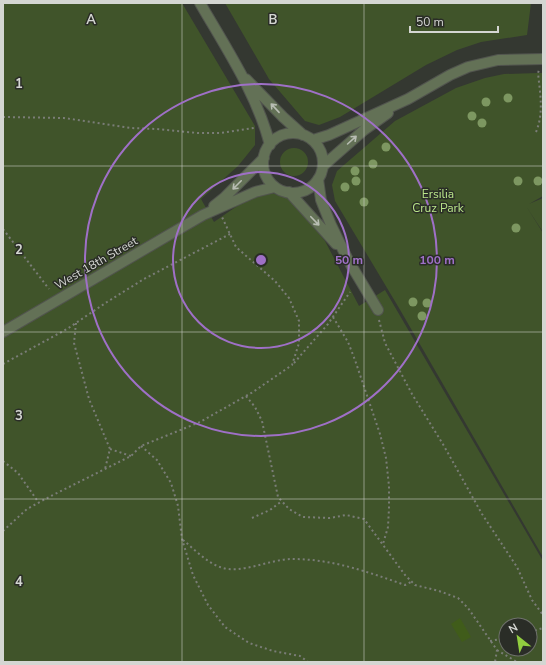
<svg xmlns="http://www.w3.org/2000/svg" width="546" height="665" viewBox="0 0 546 665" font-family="'Nunito Sans',sans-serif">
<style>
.green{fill:#40542a;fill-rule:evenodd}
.building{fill:#405c1a}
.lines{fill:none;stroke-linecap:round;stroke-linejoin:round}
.minor-casing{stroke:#51544e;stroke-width:12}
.path{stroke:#7a7d77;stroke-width:2;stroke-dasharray:2 3;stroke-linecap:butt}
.minor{stroke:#637156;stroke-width:10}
.tree{fill:#7d9761}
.oneway{stroke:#b8bdb3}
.grid{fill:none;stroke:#d4d6d2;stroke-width:1;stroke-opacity:0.55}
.ring{fill:none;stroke:#9f70c7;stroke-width:2}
.labels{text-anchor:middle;stroke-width:3;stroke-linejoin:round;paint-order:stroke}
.park-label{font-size:12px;fill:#b9e589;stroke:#2a2d27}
.street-label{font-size:12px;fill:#d4d6d2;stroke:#2a2d27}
.grid-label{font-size:13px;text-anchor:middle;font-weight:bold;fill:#d4d6d2;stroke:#2a2d27;stroke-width:3;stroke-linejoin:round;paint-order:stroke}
.centre{fill:#9f70c7;stroke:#2a2d27;stroke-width:2}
.ring-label{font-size:12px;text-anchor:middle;font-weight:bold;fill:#9f70c7;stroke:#2a2d27;stroke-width:3;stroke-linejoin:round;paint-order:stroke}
</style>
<rect width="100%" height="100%" fill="#343831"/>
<path class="green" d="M 3,3 L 182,3 L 255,126 L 255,145 L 238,166 L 201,199 L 214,222 L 240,204 L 260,194 L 272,193 L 287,198 L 301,212 L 325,241 L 359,306 L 385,290 L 543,561 L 543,662 L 3,662 ZM 506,625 L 530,625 L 530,649 L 506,649 Z
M 225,3 L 531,3 L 527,35 L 481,42 L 457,50 L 426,65 L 340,117 L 319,125 L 305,121 L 269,79 Z
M 538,73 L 543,73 L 543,196 L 529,204 L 543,198 L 543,232 L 526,206 L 543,233 L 543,557 L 399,308 L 335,201 L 332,185 L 337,171 L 395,121 L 456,88 L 485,78 L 504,74 Z
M280 162a14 14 0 1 1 28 0a14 14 0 1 1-28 0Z"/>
<path class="building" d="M 460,618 L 471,637 L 462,642 L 451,624 Z"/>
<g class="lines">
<g class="minor-casing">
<path id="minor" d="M 200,3 C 226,48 257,94 270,145
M 246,79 L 283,117 L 303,135
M263 163a30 30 0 1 1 60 0a30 30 0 1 1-60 0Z
M 313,140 L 329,135 L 408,99 L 450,75 L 468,67 L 498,60 L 543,59
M 323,166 L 364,130 L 388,113
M 318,179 L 321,200 L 331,225 L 348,260 L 378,310
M 289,192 L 336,244
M 214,206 L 224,198 L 264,158
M 3,332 L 203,215 L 255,192 L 275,187"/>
</g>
<path class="path" d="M 3,117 L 64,118 L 131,128 L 156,129 L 198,133 L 220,133 L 254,128
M 536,132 C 544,113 540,93 538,73 L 539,70
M 3,229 L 49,289
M 333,317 L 348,342 L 355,360 L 380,434 L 386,458 L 389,486 L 389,508 L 388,527 L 383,544
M 379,320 L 385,343 L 412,394 L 444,446 L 482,514 L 517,567 L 532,600 L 543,615
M 76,323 L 74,343 L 89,399 L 110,449 L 105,469
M 294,363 L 328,324 L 350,292
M 3,364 L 67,329 L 107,302 L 144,279 L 230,234
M 246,396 L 255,407 L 262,421 L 278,497 L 289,509 L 303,517 L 330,518 L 346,515 L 364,519 L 405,575 L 415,585 L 439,591 L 458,598 L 468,608 L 497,650 L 495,662
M 141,446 L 157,460 L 171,483 L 178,506 L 182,539 L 193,575 L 208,605 L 225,627 L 249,643 L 273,651 L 300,656 L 308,662
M 110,449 L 131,456
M 3,461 L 18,473 L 39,503
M 252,518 L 270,510 L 282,501
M 3,531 L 27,509 L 51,496 L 131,456 L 141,446 L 200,422 L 253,392 L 292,365 L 299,343 L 299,321 L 289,298 L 275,281 L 236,247 L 222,217
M 183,540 C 194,549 206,562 220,567 C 240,575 270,559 292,559 C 333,559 368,572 405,585 L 411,582
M 530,632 L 543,628
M 490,641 L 506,638
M 497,650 L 517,662"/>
<use href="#minor" class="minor"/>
</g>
<g class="tree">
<circle cx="508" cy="98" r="4.5"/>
<circle cx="486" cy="102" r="4.5"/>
<circle cx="472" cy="116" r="4.5"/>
<circle cx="482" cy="123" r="4.5"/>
<circle cx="386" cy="147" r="4.5"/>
<circle cx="373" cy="164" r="4.5"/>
<circle cx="355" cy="171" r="4.5"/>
<circle cx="356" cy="181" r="4.5"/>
<circle cx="518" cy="181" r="4.5"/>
<circle cx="538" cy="181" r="4.5"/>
<circle cx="345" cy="187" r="4.5"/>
<circle cx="364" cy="202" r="4.5"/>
<circle cx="516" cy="228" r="4.5"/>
<circle cx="413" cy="302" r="4.5"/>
<circle cx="427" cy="303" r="4.5"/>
<circle cx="422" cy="316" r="4.5"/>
</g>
<defs><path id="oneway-shaft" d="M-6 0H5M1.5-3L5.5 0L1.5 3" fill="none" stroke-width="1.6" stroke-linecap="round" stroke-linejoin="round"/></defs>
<g class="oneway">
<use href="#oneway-shaft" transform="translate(275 108) rotate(-133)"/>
<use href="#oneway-shaft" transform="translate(352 140) rotate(-42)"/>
<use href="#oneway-shaft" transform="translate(237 185) rotate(135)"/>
<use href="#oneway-shaft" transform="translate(315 221) rotate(46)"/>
</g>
<path class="grid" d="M 182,3 L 182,662M 364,3 L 364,662M 3,166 L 543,166M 3,332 L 543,332M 3,499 L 543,499"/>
<g class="ring">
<circle cx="261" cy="260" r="88"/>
<circle cx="261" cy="260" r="176"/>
</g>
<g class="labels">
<g class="park-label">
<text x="438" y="198">Ersilia<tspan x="438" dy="14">Cruz Park</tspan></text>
</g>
<g class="street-label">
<text transform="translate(96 263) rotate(-30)" y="4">West 18th Street</text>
</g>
</g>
<g class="grid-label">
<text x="91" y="24">A</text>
<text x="273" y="24">B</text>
<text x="19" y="88">1</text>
<text x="19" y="254">2</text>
<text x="19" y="420">3</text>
<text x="19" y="586">4</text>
</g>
<circle cx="261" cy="260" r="6" class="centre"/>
<g class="ring-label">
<text x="349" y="264">50 m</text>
<text x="437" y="264">100 m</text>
</g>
<rect width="546" height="665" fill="none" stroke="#d4d6d2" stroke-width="8"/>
<g transform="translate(518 637) rotate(330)"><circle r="19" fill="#2a2d27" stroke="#6e716b"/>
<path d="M0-3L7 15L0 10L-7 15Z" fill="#91cd3f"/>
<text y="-6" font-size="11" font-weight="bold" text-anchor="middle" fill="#d4d6d2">N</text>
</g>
<path d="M410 26v6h88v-6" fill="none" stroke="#d4d6d2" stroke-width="2"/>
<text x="416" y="26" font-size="12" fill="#d4d6d2" stroke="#2a2d27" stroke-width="3" paint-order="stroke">50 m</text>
</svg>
